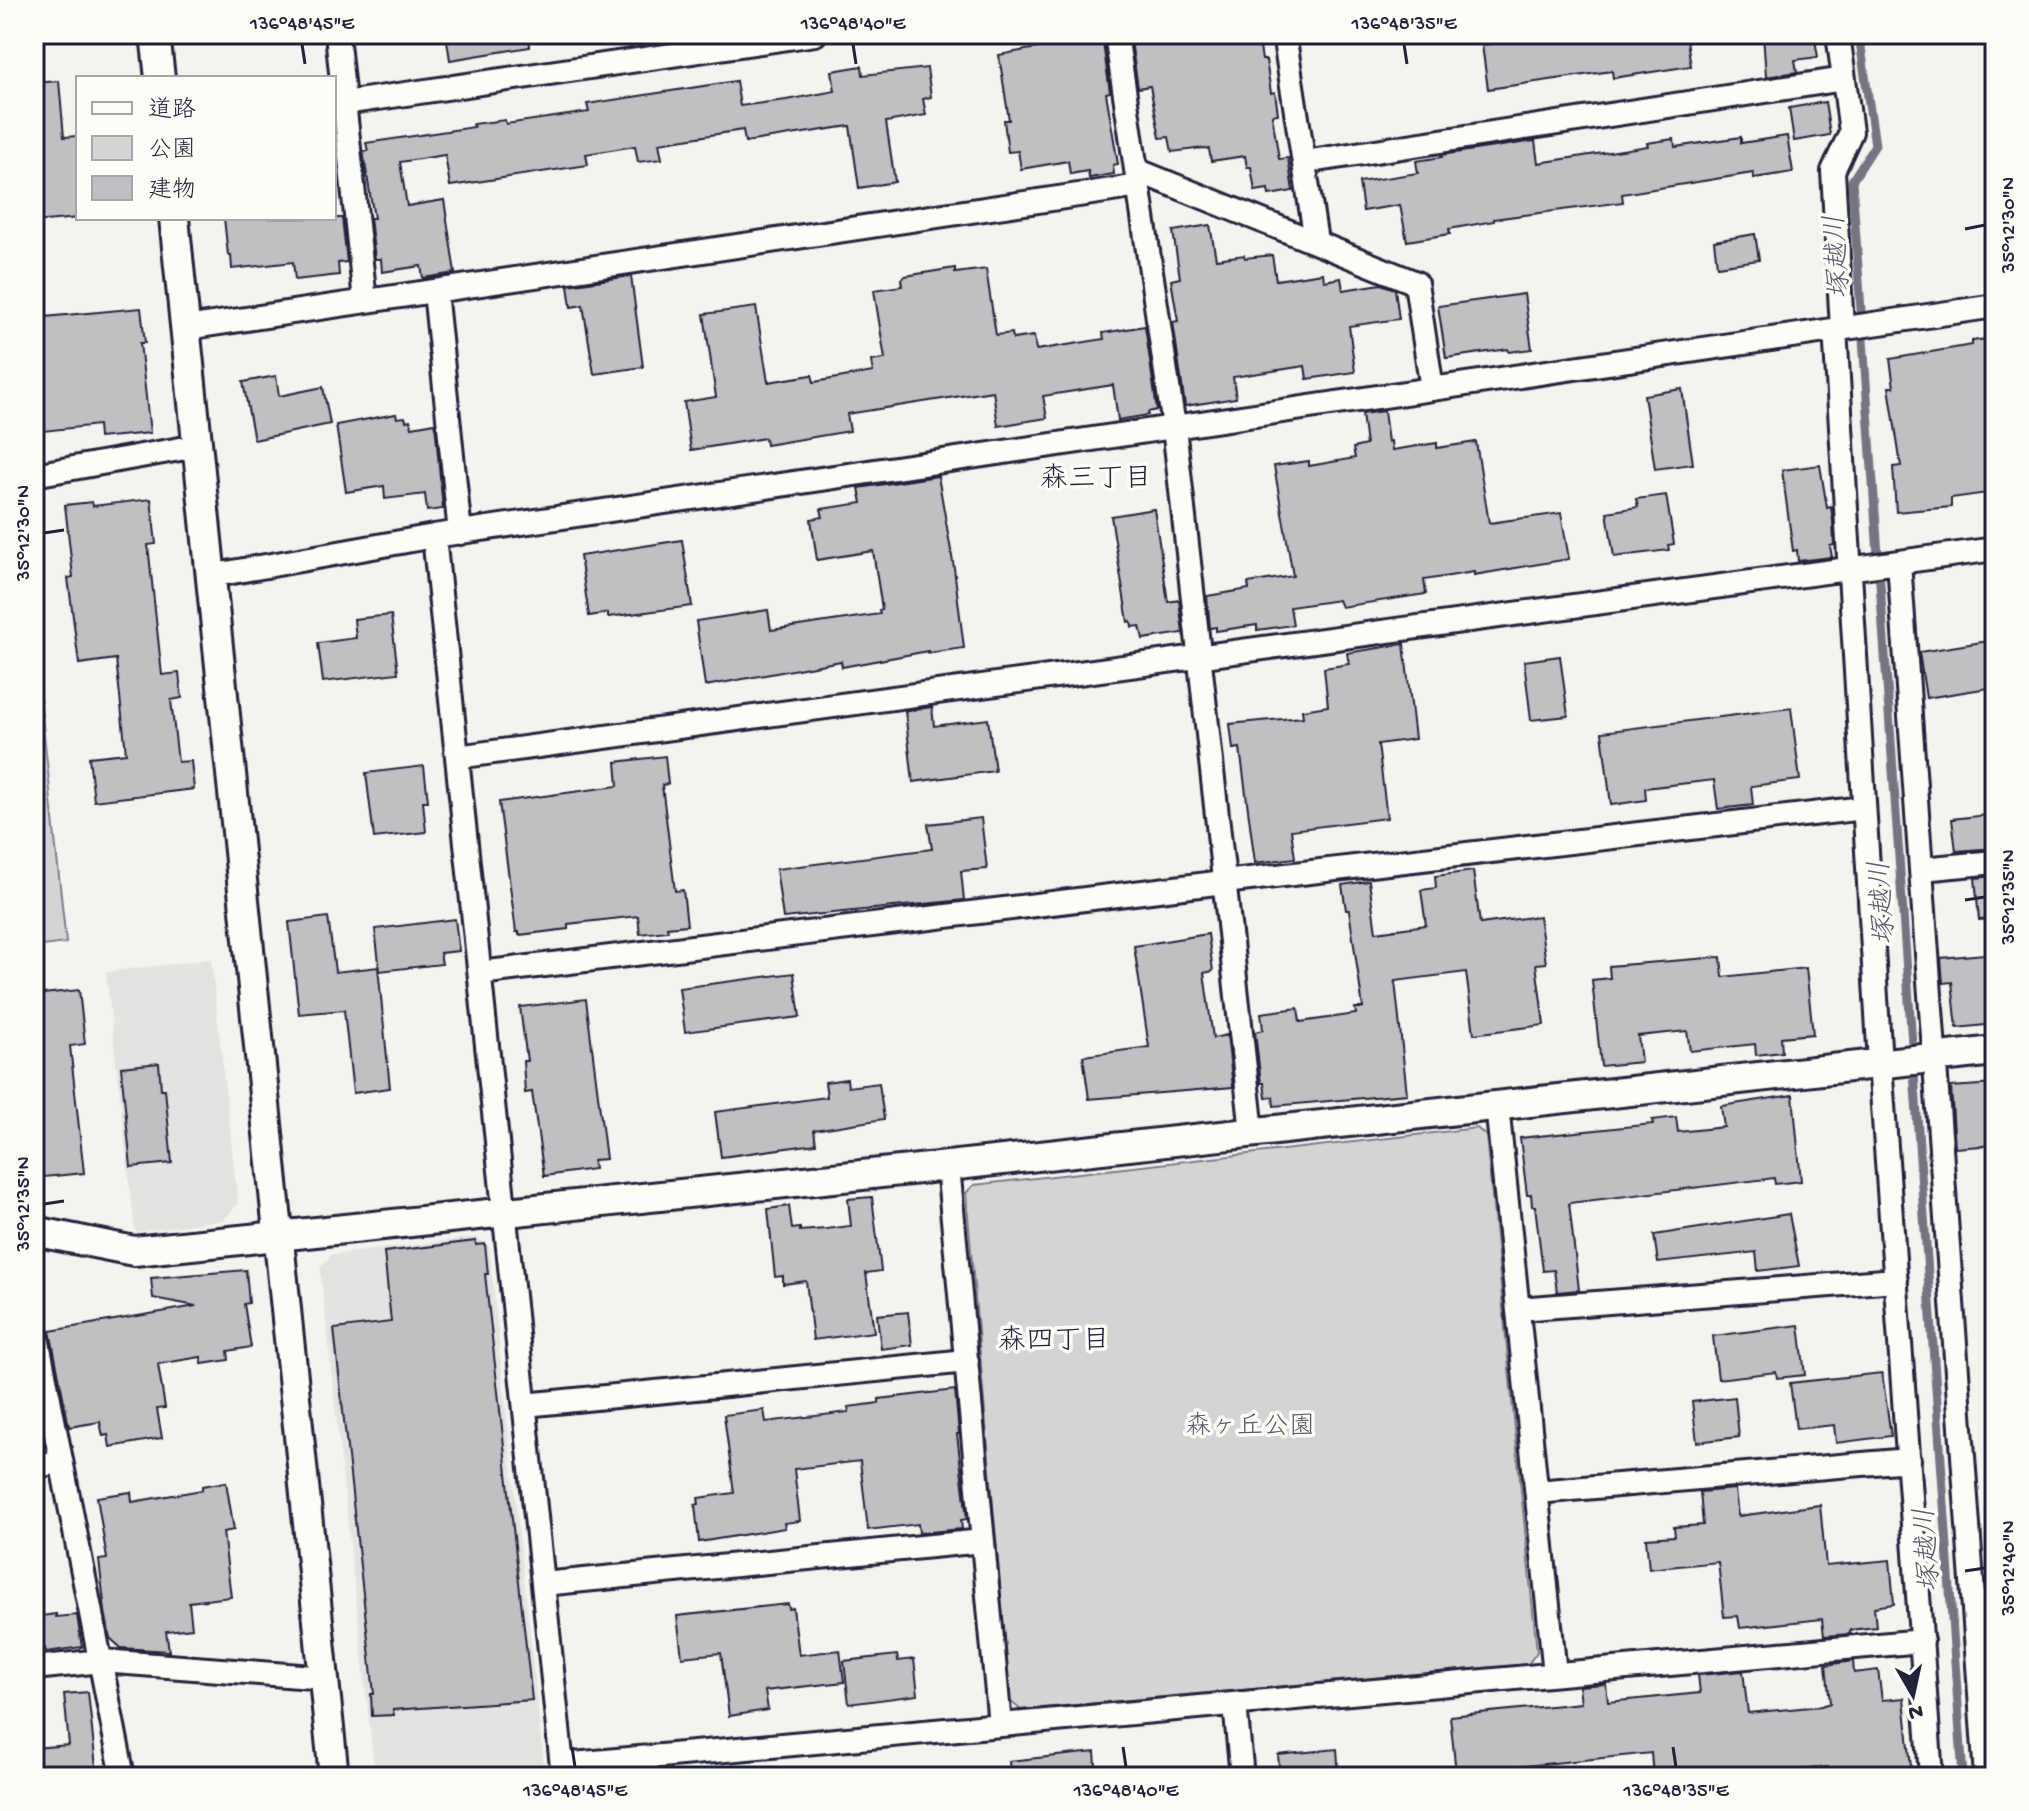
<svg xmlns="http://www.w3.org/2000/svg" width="2029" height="1811" viewBox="0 0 2029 1811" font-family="'Gochi Hand','Klee One',sans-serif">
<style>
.built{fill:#e4e3e2}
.green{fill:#d5d4d5;stroke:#7c7b88;stroke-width:2}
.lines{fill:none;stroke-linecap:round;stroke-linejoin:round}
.stream{stroke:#757582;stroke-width:9}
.building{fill:#c0bfc2;stroke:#22223b;stroke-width:2}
.minor-casing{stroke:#22223b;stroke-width:28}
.tertiary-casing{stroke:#22223b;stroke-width:34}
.minor{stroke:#fdfcf7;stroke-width:22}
.tertiary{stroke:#fdfcf7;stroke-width:28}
.ticks{fill:none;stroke:#22223b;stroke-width:3}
.labels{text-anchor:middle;stroke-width:7;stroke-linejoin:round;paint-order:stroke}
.park-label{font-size:26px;fill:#585769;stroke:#fdfcf7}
.water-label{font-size:28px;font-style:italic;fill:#59596b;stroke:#fdfcf7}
.neighbourhood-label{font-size:28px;fill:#22223b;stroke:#fdfcf7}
.neatline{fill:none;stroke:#22223b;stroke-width:3}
.ticks-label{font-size:20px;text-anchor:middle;fill:#22223b}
</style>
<rect width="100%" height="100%" fill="#f4f3ef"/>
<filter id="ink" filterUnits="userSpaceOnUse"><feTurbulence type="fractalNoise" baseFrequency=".0125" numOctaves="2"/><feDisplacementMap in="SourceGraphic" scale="16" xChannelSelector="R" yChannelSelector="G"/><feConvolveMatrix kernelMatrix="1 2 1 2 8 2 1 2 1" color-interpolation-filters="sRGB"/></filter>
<g filter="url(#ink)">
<path class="built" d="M 211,959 L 238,1203 L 224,1220 L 135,1232 L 106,972 Z
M 477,1237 L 489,1247 L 545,1777 L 375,1777 L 320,1267 L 331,1255 Z"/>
<path class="green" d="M 34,639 L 66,943 L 34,947 Z
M 1477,1128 L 1486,1136 L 1537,1652 L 1528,1664 L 1021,1710 L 1010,1701 L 966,1193 L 974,1185 Z"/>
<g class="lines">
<path class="stream" d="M 1859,34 L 1875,145 L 1852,181 L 1963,1777"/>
</g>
<path class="building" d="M 446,34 L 529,34 L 530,47 L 450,60 Z
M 1130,34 L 1258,34 L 1262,60 L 1266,60 L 1271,93 L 1275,92 L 1278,114 L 1272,115 L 1279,159 L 1288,158 L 1293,191 L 1269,195 L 1268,189 L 1255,191 L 1251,167 L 1247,167 L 1245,156 L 1211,161 L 1209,149 L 1204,148 L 1172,152 L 1169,137 L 1160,138 L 1150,86 L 1138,88 Z
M 1562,34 L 1602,34 L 1603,39 L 1635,34 L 1686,34 L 1691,66 L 1613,78 L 1612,71 L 1488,89 L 1482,45 Z
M 1763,34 L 1814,34 L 1818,57 L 1795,60 L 1797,72 L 1766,77 Z
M 1102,36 L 1110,92 L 1106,93 L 1118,164 L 1113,165 L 1114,174 L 1089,178 L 1088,171 L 1070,174 L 1068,161 L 1021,169 L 1018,151 L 1008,152 L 1004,120 L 1009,120 L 999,55 Z
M 862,66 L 863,75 L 927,68 L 931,97 L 923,99 L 926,115 L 886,122 L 895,182 L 859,188 L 850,126 L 745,142 L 743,130 L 659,143 L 662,159 L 638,162 L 635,146 L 586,154 L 588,165 L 450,186 L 445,155 L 400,162 L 407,206 L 444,200 L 455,273 L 423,278 L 421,266 L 382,272 L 381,259 L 375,259 L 370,218 L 374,218 L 363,151 L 368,151 L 366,143 L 474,127 L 473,124 L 505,120 L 506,124 L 589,112 L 587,104 L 736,81 L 740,106 L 786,100 L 835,91 L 832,71 Z
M 59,81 L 64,137 L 78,136 L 78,218 L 34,222 L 34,83 Z
M 1825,102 L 1830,135 L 1794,141 L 1789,108 Z
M 1787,136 L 1793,172 L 1754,178 L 1753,173 L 1622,194 L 1623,202 L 1494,219 L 1494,221 L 1449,229 L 1450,234 L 1407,241 L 1400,205 L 1363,211 L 1359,182 L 1418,173 L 1416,161 L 1442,157 L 1441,155 L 1535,141 L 1538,163 L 1648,146 L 1647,143 L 1674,139 L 1675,147 L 1741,137 L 1741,143 Z
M 224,218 L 342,218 L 347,262 L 338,263 L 339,275 L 295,280 L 293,262 L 232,269 L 231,255 L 228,255 Z
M 1210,225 L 1216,259 L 1244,255 L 1245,258 L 1272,255 L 1276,280 L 1323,273 L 1324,281 L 1341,278 L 1343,290 L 1381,284 L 1395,289 L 1399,319 L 1349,326 L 1355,372 L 1307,379 L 1305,366 L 1233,377 L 1236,398 L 1185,406 L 1173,322 L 1178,321 L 1171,280 L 1180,278 L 1173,231 Z
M 1755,234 L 1759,260 L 1717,266 L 1714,241 Z
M 955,268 L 955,273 L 986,269 L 996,335 L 1012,333 L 1013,339 L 1034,336 L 1036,350 L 1104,339 L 1103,333 L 1145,326 L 1157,410 L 1148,412 L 1148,415 L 1118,420 L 1113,385 L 1043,396 L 1047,418 L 998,426 L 993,391 L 847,414 L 850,431 L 766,445 L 765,438 L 691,450 L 684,402 L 716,397 L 704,314 L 756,307 L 768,382 L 812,375 L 814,382 L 873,372 L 871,361 L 885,359 L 874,290 L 902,286 L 901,279 L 905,276 Z
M 631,276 L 643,367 L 594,374 L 583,305 L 571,307 L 568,285 Z
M 1524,294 L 1532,349 L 1509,352 L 1508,349 L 1446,358 L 1438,306 Z
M 141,308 L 145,343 L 140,343 L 150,433 L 99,438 L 98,425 L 34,432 L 34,318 Z
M 1995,338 L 1995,492 L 1951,498 L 1951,507 L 1896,512 L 1893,467 L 1901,466 L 1889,387 L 1894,387 L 1890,359 L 1972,345 L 1972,341 Z
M 276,376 L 279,396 L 323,387 L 330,424 L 254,440 L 243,382 Z
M 1682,389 L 1693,464 L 1655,469 L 1644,395 Z
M 1384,411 L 1388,442 L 1391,441 L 1392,450 L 1437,443 L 1437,448 L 1476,442 L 1489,523 L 1561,513 L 1569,559 L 1474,575 L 1474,572 L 1424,580 L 1426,594 L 1341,607 L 1338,600 L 1290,607 L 1293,625 L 1257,630 L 1257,625 L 1216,631 L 1216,627 L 1210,628 L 1207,596 L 1249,589 L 1248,583 L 1293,576 L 1274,466 L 1309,461 L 1309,466 L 1355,458 L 1353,448 L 1366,445 L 1362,414 Z
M 396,414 L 397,418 L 405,417 L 406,421 L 410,420 L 412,427 L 435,423 L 443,509 L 427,511 L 425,494 L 385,499 L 384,486 L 346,492 L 336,425 Z
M 1820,465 L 1827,508 L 1831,507 L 1833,521 L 1834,545 L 1830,546 L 1832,557 L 1798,561 L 1797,550 L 1793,551 L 1782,470 Z
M 938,476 L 954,568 L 964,648 L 928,653 L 928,651 L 842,667 L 841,661 L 705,686 L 696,621 L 768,610 L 771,630 L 880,614 L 879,610 L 882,609 L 873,551 L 817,560 L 811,519 L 823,517 L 821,509 L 862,503 L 859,488 Z
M 1666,495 L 1674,544 L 1668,545 L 1669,550 L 1614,557 L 1607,512 L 1638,507 L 1636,499 Z
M 151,499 L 156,544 L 148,545 L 162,675 L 179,673 L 182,698 L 171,700 L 178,762 L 191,761 L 194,789 L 94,801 L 89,757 L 126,753 L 116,659 L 79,664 L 68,578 L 73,577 L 65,505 L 92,502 L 93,506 Z
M 1154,509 L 1168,602 L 1179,600 L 1183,633 L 1143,639 L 1140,626 L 1132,627 L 1131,621 L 1128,622 L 1111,516 Z
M 682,540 L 692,606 L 608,617 L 608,613 L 589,616 L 580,556 Z
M 391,615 L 398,673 L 323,682 L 318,643 L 356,638 L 354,619 Z
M 1995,640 L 1995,687 L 1926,698 L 1919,652 Z
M 1404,644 L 1415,739 L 1378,744 L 1387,818 L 1291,830 L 1295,858 L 1255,863 L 1240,748 L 1233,749 L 1230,724 L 1303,717 L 1302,710 L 1328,706 L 1324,668 L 1349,664 L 1347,653 Z
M 1560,656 L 1568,716 L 1531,720 L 1524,661 Z
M 932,707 L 934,726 L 988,719 L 995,771 L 913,782 L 905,711 Z
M 1791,708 L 1800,780 L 1751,786 L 1753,805 L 1718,809 L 1714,780 L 1645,788 L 1646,800 L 1611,805 L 1602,732 Z
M 665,756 L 668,784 L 662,785 L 675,891 L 683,890 L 687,925 L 667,927 L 668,931 L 640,934 L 638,916 L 568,924 L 568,929 L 519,935 L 519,932 L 516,932 L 499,802 L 618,786 L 616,762 Z
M 424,766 L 428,801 L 423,801 L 426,832 L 374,838 L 366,773 Z
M 1995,814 L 1995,848 L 1956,851 L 1952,819 Z
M 981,818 L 987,869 L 961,871 L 964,900 L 783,918 L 776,869 L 932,849 L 928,824 Z
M 1473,871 L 1480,924 L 1539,916 L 1546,963 L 1536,964 L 1544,1025 L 1474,1034 L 1466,972 L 1395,981 L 1407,1094 L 1274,1106 L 1273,1097 L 1266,1098 L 1264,1083 L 1261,1083 L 1255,1032 L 1263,1030 L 1261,1013 L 1298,1008 L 1300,1022 L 1356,1014 L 1355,1008 L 1363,1008 L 1349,910 L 1346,910 L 1342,885 L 1369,881 L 1376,932 L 1426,925 L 1421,890 L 1436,888 L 1435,876 Z
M 1995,876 L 1995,919 L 1979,920 L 1975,878 Z
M 328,917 L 335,972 L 378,967 L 390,1088 L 353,1093 L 344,1010 L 299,1014 L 289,922 Z
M 455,919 L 459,951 L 440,953 L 442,964 L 380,971 L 375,929 Z
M 1208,934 L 1213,971 L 1204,973 L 1213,1038 L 1227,1035 L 1233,1087 L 1089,1099 L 1083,1056 L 1149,1047 L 1134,946 Z
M 1995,953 L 1995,1024 L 1957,1028 L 1952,982 L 1943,983 L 1941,958 Z
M 1721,957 L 1723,977 L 1806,968 L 1813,1034 L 1781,1037 L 1782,1052 L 1756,1055 L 1755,1044 L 1690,1051 L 1687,1031 L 1638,1036 L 1641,1062 L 1601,1066 L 1592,980 L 1610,978 L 1609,966 Z
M 794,973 L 800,1017 L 685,1032 L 679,988 Z
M 79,990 L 85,1044 L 70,1046 L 84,1173 L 34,1178 L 34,995 Z
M 586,999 L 606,1159 L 593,1160 L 594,1169 L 544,1176 L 532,1092 L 525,1093 L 523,1061 L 527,1061 L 520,1007 Z
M 159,1063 L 161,1089 L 165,1089 L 172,1163 L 131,1167 L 121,1067 Z
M 847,1079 L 848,1087 L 879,1083 L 884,1119 L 814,1130 L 816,1144 L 721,1157 L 715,1112 L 827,1097 L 825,1082 Z
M 1995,1084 L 1995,1145 L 1955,1148 L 1951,1087 Z
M 1793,1095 L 1801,1181 L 1775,1184 L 1774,1178 L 1569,1203 L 1579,1290 L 1557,1292 L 1554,1270 L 1543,1271 L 1535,1206 L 1532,1206 L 1531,1194 L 1527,1195 L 1520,1138 L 1653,1124 L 1652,1120 L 1676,1117 L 1678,1132 L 1724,1127 L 1721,1106 Z
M 872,1197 L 881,1271 L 866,1273 L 874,1332 L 813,1340 L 806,1281 L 783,1284 L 783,1276 L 775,1277 L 768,1209 L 789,1206 L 792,1229 L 800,1228 L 800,1231 L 826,1229 L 851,1226 L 848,1199 Z
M 1789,1214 L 1799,1266 L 1758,1271 L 1756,1252 L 1658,1263 L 1654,1235 Z
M 476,1241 L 476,1245 L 485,1244 L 488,1274 L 485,1274 L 532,1700 L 393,1710 L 394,1715 L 372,1716 L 371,1694 L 374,1694 L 334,1329 L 391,1322 L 384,1252 Z
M 246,1270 L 249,1303 L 244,1304 L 251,1347 L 228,1351 L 229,1360 L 202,1364 L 201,1357 L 158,1364 L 165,1408 L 157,1409 L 162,1438 L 110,1447 L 108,1435 L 103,1436 L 100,1422 L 69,1427 L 50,1331 L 196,1306 L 153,1298 L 151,1278 Z
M 908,1312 L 912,1345 L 881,1349 L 877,1315 Z
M 1799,1325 L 1805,1375 L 1777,1378 L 1776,1372 L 1718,1379 L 1713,1336 Z
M 1882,1373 L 1891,1436 L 1836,1443 L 1834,1425 L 1796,1429 L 1790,1383 Z
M 955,1390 L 959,1434 L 957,1434 L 967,1519 L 961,1520 L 962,1529 L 919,1533 L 918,1524 L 868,1530 L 860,1461 L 794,1469 L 800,1521 L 784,1523 L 785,1528 L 699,1542 L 695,1505 L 699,1504 L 698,1498 L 734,1493 L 724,1415 L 764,1410 L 766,1422 L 849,1412 L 848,1407 L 879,1403 L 879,1399 Z
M 34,1395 L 41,1432 L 34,1433 Z
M 1735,1397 L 1739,1437 L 1697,1442 L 1692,1402 Z
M 226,1482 L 234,1530 L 223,1532 L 231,1597 L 189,1602 L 192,1628 L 166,1631 L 169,1651 L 121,1648 L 110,1638 L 105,1611 L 99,1560 L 107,1559 L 97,1497 L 131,1492 L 132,1502 L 202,1490 L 202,1486 Z
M 1735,1489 L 1738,1516 L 1820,1505 L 1826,1566 L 1890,1560 L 1894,1604 L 1874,1607 L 1876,1627 L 1850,1630 L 1850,1634 L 1824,1636 L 1822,1619 L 1740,1628 L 1738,1616 L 1724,1617 L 1718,1562 L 1649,1569 L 1646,1538 L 1675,1536 L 1674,1527 L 1703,1525 L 1700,1492 Z
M 788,1604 L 789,1609 L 793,1608 L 799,1655 L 840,1650 L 844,1682 L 765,1691 L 768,1710 L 729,1716 L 721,1653 L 682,1657 L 677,1616 Z
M 56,1614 L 56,1617 L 77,1615 L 82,1647 L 46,1652 L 45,1648 L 34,1650 L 34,1617 Z
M 897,1655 L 898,1661 L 914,1659 L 918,1695 L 849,1704 L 844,1661 Z
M 1853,1661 L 1854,1673 L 1878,1670 L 1882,1700 L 1904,1698 L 1912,1777 L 1828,1777 L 1827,1767 L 1729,1777 L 1653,1777 L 1651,1753 L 1456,1773 L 1450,1716 L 1581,1703 L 1579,1686 L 1606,1684 L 1608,1702 L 1700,1693 L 1698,1675 L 1743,1671 L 1748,1713 L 1821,1706 L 1830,1703 L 1826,1665 Z
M 88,1692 L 97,1777 L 34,1777 L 34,1748 L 69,1745 L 64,1694 Z
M 1337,1749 L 1339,1777 L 1280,1777 L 1278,1755 Z
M 1095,1752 L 1097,1777 L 1010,1777 L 1009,1761 Z"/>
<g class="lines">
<g class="minor-casing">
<path id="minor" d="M 337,34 L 365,301
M 1116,34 L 1174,427 L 1252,1132
M 1284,34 L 1316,241
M 1838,34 L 1851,132 L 1833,171 L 1842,328
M 344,103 L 815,34
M 1304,162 L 1844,79
M 1136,170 L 1416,283 L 1432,389
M 435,291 L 460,533
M 186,328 L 1139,186
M 1835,329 L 1880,1063 L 1931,1777
M 34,475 L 197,446
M 434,536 L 563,1776
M 1899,562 L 1986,1777
M 210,576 L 434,536 L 1995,306
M 457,757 L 1995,549
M 1922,869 L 1995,862
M 480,973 L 1224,882 L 1864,808
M 1497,1105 L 1555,1674
M 948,1166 L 1000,1725
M 1518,1309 L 1896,1280
M 34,1322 L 123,1777
M 525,1405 L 967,1361
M 34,1466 L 61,1462
M 1537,1492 L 1909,1460
M 543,1584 L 983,1541
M 34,1668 L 102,1661 L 326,1678
M 1235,1704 L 1242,1777
M 562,1765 L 1922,1641"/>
</g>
<g class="tertiary-casing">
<path id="tertiary" d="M 155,34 L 160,78
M 174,218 L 334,1777
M 34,1231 L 134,1251 L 948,1166 L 1995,1051"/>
</g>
<use href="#minor" class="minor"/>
<use href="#tertiary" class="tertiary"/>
</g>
</g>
<path class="ticks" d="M 302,44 L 305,64M 853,44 L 856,64M 1404,44 L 1407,64M 1965,229 L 1985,225M 44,533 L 64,530M 1965,900 L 1985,897M 44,1204 L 64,1201M 1965,1571 L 1985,1568M 572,1747 L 575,1767M 1123,1747 L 1126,1767M 1673,1747 L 1676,1767"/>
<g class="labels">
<g class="park-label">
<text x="1250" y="1433">森ヶ丘公園</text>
</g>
<g class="water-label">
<text transform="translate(1835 257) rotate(-94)" y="10">塚越川</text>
<text transform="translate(1880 903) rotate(-94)" y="10">塚越川</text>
<text transform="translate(1925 1550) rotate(-94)" y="10">塚越川</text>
</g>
<g class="neighbourhood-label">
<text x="1096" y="486">森三丁目</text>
<text x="1054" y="1348">森四丁目</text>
</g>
</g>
<rect width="2029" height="1811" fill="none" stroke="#fdfcf7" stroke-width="88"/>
<rect x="76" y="76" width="260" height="144" fill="#fdfcf7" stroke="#a5a5ac" stroke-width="2"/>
<rect x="92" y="102" width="40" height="12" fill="#fdfcf7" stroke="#a5a5ac" stroke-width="2"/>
<text x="148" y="116" font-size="24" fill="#22223b">道路</text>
<rect x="92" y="136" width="40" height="24" fill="#d5d4d5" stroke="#a5a5ac" stroke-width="2"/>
<text x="148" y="156" font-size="24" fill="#22223b">公園</text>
<rect x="92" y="176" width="40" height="24" fill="#c0bfc2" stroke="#a5a5ac" stroke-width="2"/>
<text x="148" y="196" font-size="24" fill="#22223b">建物</text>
<g transform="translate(1913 1695) rotate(171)" stroke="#fdfcf7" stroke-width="6" paint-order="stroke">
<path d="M0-6L14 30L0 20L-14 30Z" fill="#22223b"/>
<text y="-12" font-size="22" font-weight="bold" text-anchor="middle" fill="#22223b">N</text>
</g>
<rect x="44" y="44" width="1941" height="1723" class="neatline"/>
<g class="ticks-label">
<text x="302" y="29">136°48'45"E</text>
<text x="853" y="29">136°48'40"E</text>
<text x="1404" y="29">136°48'35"E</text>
<text transform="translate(2007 225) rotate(-90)" y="7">35°12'30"N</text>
<text transform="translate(22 533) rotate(-90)" y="7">35°12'30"N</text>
<text transform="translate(2007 897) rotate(-90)" y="7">35°12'35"N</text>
<text transform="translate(22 1204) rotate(-90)" y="7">35°12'35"N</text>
<text transform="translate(2007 1568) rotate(-90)" y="7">35°12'40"N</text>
<text x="575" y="1796">136°48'45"E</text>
<text x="1126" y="1796">136°48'40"E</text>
<text x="1676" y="1796">136°48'35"E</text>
</g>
</svg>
